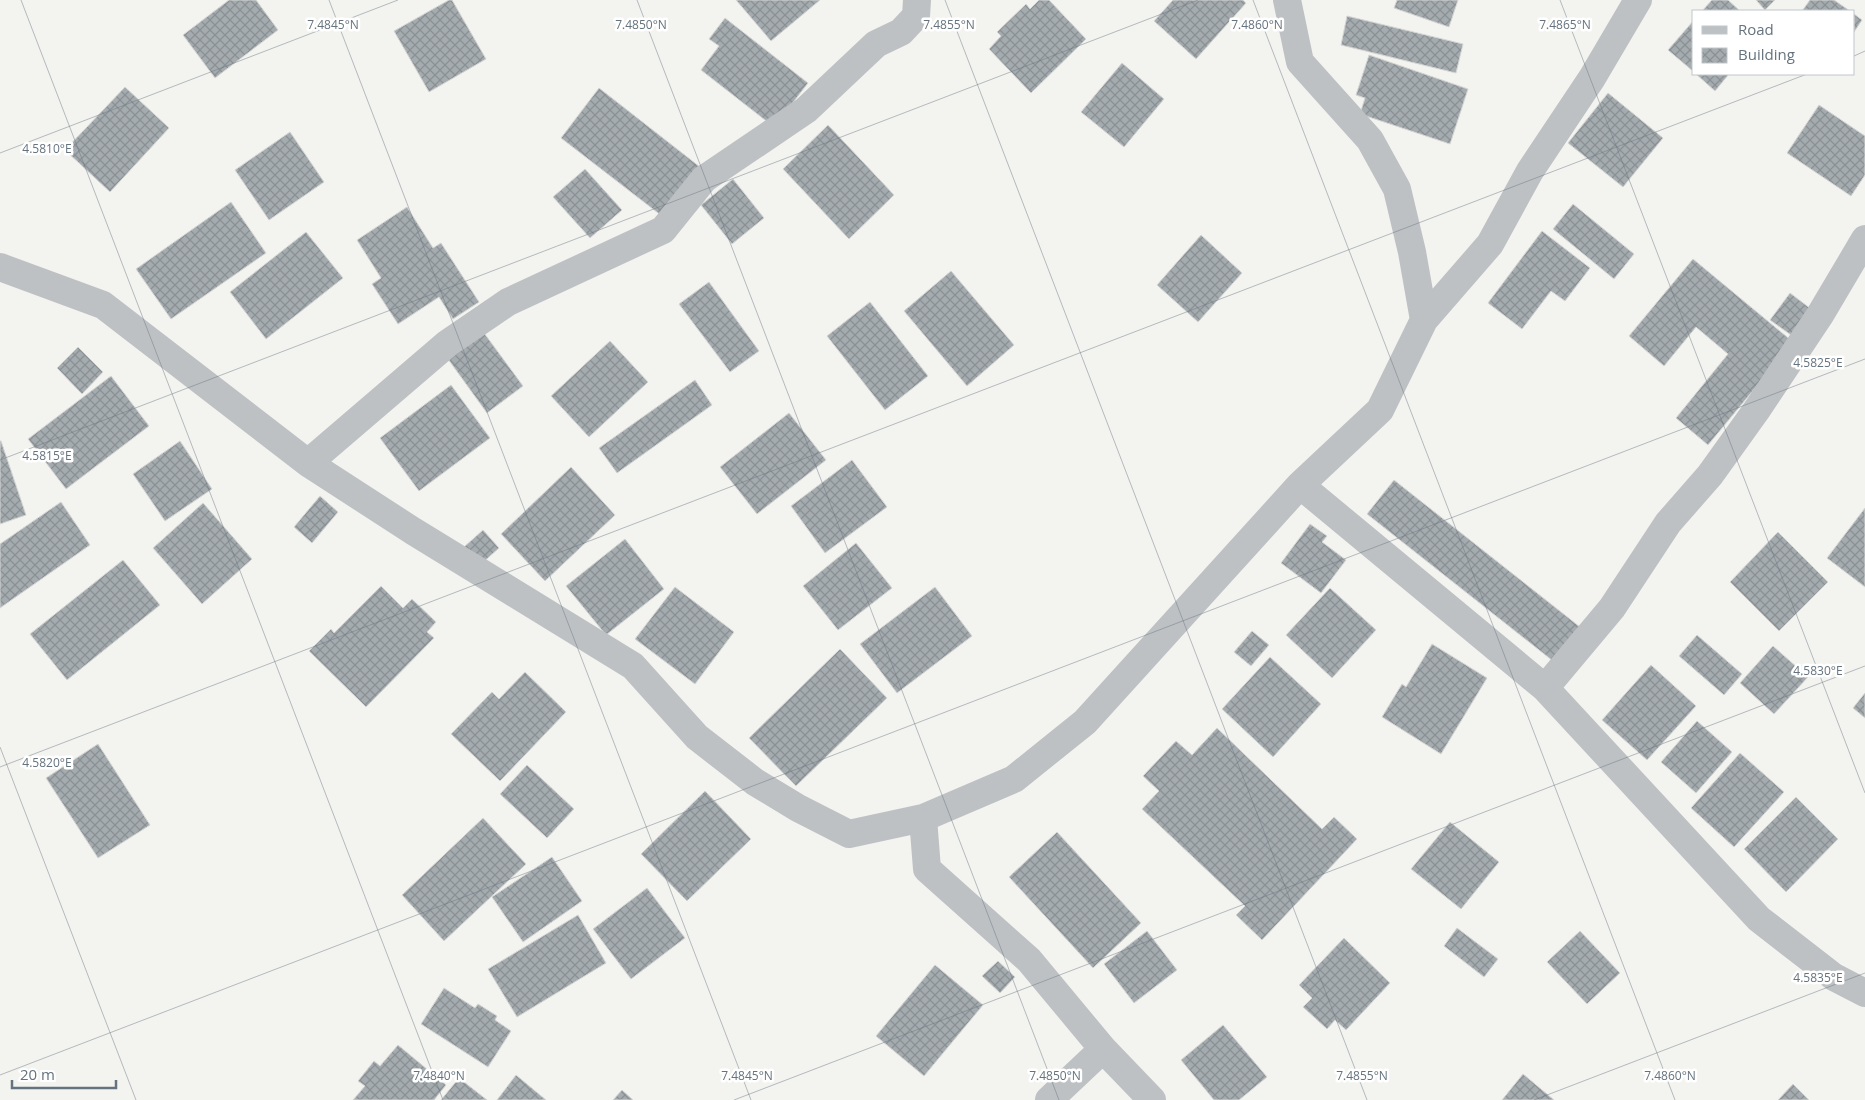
<svg xmlns="http://www.w3.org/2000/svg" width="1865" height="1100" viewBox="0 0 1865 1100" font-family="'Open Sans',sans-serif">
<style>
.building{fill:url(#building-cross-hatch);stroke:#d5d5d3}
.lines{fill:none;stroke-linecap:round;stroke-linejoin:round}
.street{stroke:#bdc1c4;stroke-width:28}
.ticks{fill:none;stroke:#65737e;stroke-width:1;stroke-opacity:0.45}
.ticks-label{font-size:12px;text-anchor:middle;fill:#65737e;stroke:#fff;stroke-width:5;stroke-linejoin:round;paint-order:stroke}
</style>
<defs>
<pattern id="building-cross-hatch" width="8" height="8" patternUnits="userSpaceOnUse" patternTransform="scale(1.25)"><rect width="8" height="8" fill="#a5acb0"/><path d="M0 0l8 8M0 8l8-8" fill="none" stroke="#8a9094"/></pattern>
</defs>
<rect width="100%" height="100%" fill="#f3f3f0"/>
<path class="building" d="M 229,0 L 256,0 L 278,30 L 215,78 L 183,35 Z
M 449,0 L 452,0 L 486,59 L 429,92 L 394,31 Z
M 736,0 L 820,0 L 771,41 Z
M 1039,0 L 1049,0 L 1086,39 L 1031,93 L 989,49 L 1001,36 L 997,32 L 1026,4 L 1030,9 Z
M 1173,0 L 1243,0 L 1246,3 L 1196,59 L 1154,21 Z
M 1397,0 L 1458,0 L 1449,27 L 1394,8 Z
M 1712,0 L 1728,0 L 1740,11 L 1702,11 Z
M 1756,0 L 1775,0 L 1765,10 Z
M 1810,0 L 1834,0 L 1850,11 L 1802,11 Z
M 1854,14 L 1862,20 L 1854,32 Z
M 1347,16 L 1463,44 L 1456,73 L 1341,45 Z
M 725,18 L 808,83 L 774,127 L 701,70 L 719,46 L 709,39 Z
M 1694,20 L 1694,72 L 1668,50 Z
M 1369,55 L 1468,89 L 1450,144 L 1360,114 L 1365,98 L 1356,95 Z
M 1122,63 L 1164,99 L 1124,147 L 1081,112 Z
M 1696,74 L 1729,74 L 1715,91 Z
M 125,87 L 169,128 L 110,192 L 65,150 Z
M 599,88 L 700,167 L 662,216 L 561,138 Z
M 1608,93 L 1663,138 L 1623,187 L 1568,143 Z
M 1819,105 L 1865,136 L 1865,175 L 1851,196 L 1787,153 Z
M 828,125 L 894,195 L 849,239 L 783,169 Z
M 290,132 L 324,182 L 269,220 L 235,170 Z
M 585,169 L 622,210 L 590,238 L 553,197 Z
M 733,179 L 764,218 L 732,244 L 701,205 Z
M 231,202 L 266,253 L 171,319 L 136,269 Z
M 1573,204 L 1634,254 L 1614,279 L 1553,229 Z
M 407,207 L 433,248 L 441,243 L 479,302 L 453,319 L 439,297 L 398,324 L 372,284 L 381,278 L 357,240 Z
M 1542,231 L 1590,268 L 1565,301 L 1551,291 L 1522,329 L 1488,303 Z
M 306,232 L 343,278 L 266,339 L 230,292 Z
M 1201,235 L 1242,273 L 1198,322 L 1157,285 Z
M 1693,259 L 1793,342 L 1708,445 L 1676,418 L 1728,354 L 1696,327 L 1664,366 L 1629,336 Z
M 951,271 L 1014,345 L 967,386 L 904,311 Z
M 709,282 L 759,351 L 730,372 L 679,304 Z
M 1790,293 L 1811,309 L 1791,335 L 1770,320 Z
M 870,302 L 928,376 L 885,410 L 827,336 Z
M 484,333 L 523,386 L 487,413 L 448,359 Z
M 610,341 L 648,382 L 589,437 L 551,396 Z
M 78,347 L 103,372 L 82,394 L 57,368 Z
M 111,376 L 149,426 L 66,489 L 28,439 Z
M 695,380 L 712,405 L 617,473 L 599,448 Z
M 451,385 L 490,438 L 419,491 L 380,438 Z
M 789,413 L 826,460 L 757,514 L 720,467 Z
M 0,441 L 1,441 L 26,515 L 0,524 Z
M 180,441 L 212,489 L 165,521 L 133,474 Z
M 852,460 L 887,507 L 825,553 L 791,506 Z
M 571,467 L 615,515 L 545,581 L 501,534 Z
M 1394,480 L 1580,627 L 1553,661 L 1367,514 Z
M 320,496 L 338,512 L 312,543 L 294,527 Z
M 61,502 L 90,545 L 0,608 L 0,544 Z
M 203,503 L 252,559 L 202,604 L 153,548 Z
M 1865,508 L 1865,587 L 1827,558 Z
M 1310,524 L 1327,536 L 1322,542 L 1346,560 L 1321,593 L 1281,563 Z
M 483,530 L 499,548 L 480,565 L 464,547 Z
M 1778,532 L 1828,582 L 1779,631 L 1730,582 Z
M 625,539 L 664,589 L 606,635 L 566,586 Z
M 856,543 L 892,588 L 838,630 L 803,586 Z
M 123,560 L 160,605 L 67,680 L 30,634 Z
M 381,586 L 403,608 L 412,599 L 436,622 L 427,632 L 434,638 L 366,707 L 309,651 L 331,629 L 334,633 Z
M 675,587 L 734,632 L 695,684 L 635,639 Z
M 935,587 L 972,636 L 897,693 L 860,644 Z
M 1330,588 L 1376,630 L 1332,678 L 1286,635 Z
M 1252,631 L 1269,645 L 1251,666 L 1234,652 Z
M 1697,635 L 1742,674 L 1724,695 L 1679,656 Z
M 1432,644 L 1487,678 L 1441,754 L 1382,717 L 1402,684 L 1406,687 Z
M 1773,646 L 1808,677 L 1774,714 L 1740,683 Z
M 840,649 L 887,698 L 796,786 L 749,738 Z
M 1270,657 L 1321,704 L 1273,757 L 1222,709 Z
M 1651,665 L 1696,706 L 1647,760 L 1602,720 Z
M 525,672 L 566,712 L 500,781 L 451,734 L 492,692 L 499,699 Z
M 1865,693 L 1865,718 L 1853,708 Z
M 1697,721 L 1732,752 L 1696,793 L 1661,762 Z
M 1217,728 L 1322,829 L 1334,817 L 1357,839 L 1262,940 L 1236,915 L 1245,906 L 1142,809 L 1159,791 L 1143,776 L 1176,741 L 1192,755 Z
M 98,744 L 150,825 L 98,858 L 46,778 Z
M 1740,753 L 1784,792 L 1734,847 L 1691,808 Z
M 527,765 L 574,809 L 547,838 L 500,794 Z
M 705,791 L 751,839 L 687,901 L 641,854 Z
M 1796,797 L 1838,839 L 1786,892 L 1744,849 Z
M 483,818 L 526,864 L 444,941 L 402,895 Z
M 1450,822 L 1499,862 L 1461,909 L 1411,869 Z
M 1057,832 L 1141,923 L 1093,968 L 1009,877 Z
M 552,857 L 582,901 L 523,942 L 492,897 Z
M 647,888 L 685,938 L 631,979 L 593,929 Z
M 578,915 L 606,963 L 517,1017 L 488,969 Z
M 1457,928 L 1498,959 L 1484,977 L 1444,946 Z
M 1147,931 L 1177,970 L 1134,1003 L 1104,964 Z
M 1580,931 L 1620,973 L 1587,1004 L 1547,962 Z
M 1344,938 L 1390,983 L 1346,1030 L 1335,1020 L 1327,1029 L 1303,1007 L 1312,998 L 1299,985 Z
M 998,961 L 1015,977 L 1000,993 L 982,976 Z
M 935,965 L 983,1005 L 924,1076 L 876,1036 Z
M 444,988 L 475,1008 L 478,1004 L 497,1016 L 495,1020 L 511,1031 L 488,1067 L 421,1024 Z
M 1223,1025 L 1267,1077 L 1239,1100 L 1214,1100 L 1181,1060 Z
M 398,1045 L 446,1085 L 434,1100 L 353,1100 L 365,1086 L 358,1081 L 374,1061 L 380,1066 Z
M 1523,1074 L 1554,1100 L 1502,1100 Z
M 516,1075 L 546,1100 L 497,1100 Z
M 459,1078 L 487,1100 L 441,1100 Z
M 1793,1084 L 1809,1100 L 1778,1100 Z
M 622,1090 L 633,1100 L 613,1100 Z"/>
<g class="lines">
<path class="street" d="M 0,267 L 103,305 L 308,463 L 413,531 L 633,666 L 697,737 L 755,782 L 798,808 L 849,834 L 923,818 L 1014,779 L 1085,722 L 1300,485 L 1380,410 L 1424,320 L 1412,252 L 1397,189 L 1370,140 L 1300,62 L 1287,0
M 1424,320 L 1490,244 L 1530,171 L 1592,78 L 1638,0
M 308,463 L 448,343 L 508,302 L 663,230 L 704,179 L 806,110 L 876,44 L 901,32 L 916,16 L 917,0
M 1300,485 L 1545,688 L 1759,919 L 1834,977 L 1865,993
M 1545,688 L 1612,608 L 1668,523 L 1710,475 L 1758,408 L 1820,315 L 1865,239
M 923,818 L 927,869 L 1029,960 L 1103,1049 L 1152,1100
M 1049,1100 L 1103,1049"/>
</g>
<path class="ticks" d="M 21,0 L 443,1100M 329,0 L 751,1100M 637,0 L 1059,1100M 945,0 L 1367,1100M 1253,0 L 1675,1100M 1560,0 L 1865,793M 1854,56 L 1865,51M 0,153 L 398,0M 0,460 L 1198,0M 0,747 L 136,1100M 0,767 L 1807,74M 0,1075 L 1865,359M 734,1100 L 1865,666M 1534,1100 L 1865,973"/>
<g class="ticks-label">
<text x="333" y="29">7.4845°N</text>
<text x="641" y="29">7.4850°N</text>
<text x="949" y="29">7.4855°N</text>
<text x="1257" y="29">7.4860°N</text>
<text x="1565" y="29">7.4865°N</text>
<text x="47" y="153">4.5810°E</text>
<text x="1818" y="367">4.5825°E</text>
<text x="47" y="460">4.5815°E</text>
<text x="1818" y="675">4.5830°E</text>
<text x="47" y="767">4.5820°E</text>
<text x="1818" y="982">4.5835°E</text>
<text x="439" y="1080">7.4840°N</text>
<text x="747" y="1080">7.4845°N</text>
<text x="1055" y="1080">7.4850°N</text>
<text x="1362" y="1080">7.4855°N</text>
<text x="1670" y="1080">7.4860°N</text>
</g>
<rect x="1692" y="10" width="162" height="65" fill="#ffffff" stroke="#c1c7cb"/>
<rect x="1702" y="26" width="25" height="8" fill="#bdc1c4" stroke="#c1c7cb"/>
<text x="1738" y="35" font-size="15" fill="#65737e">Road</text>
<rect x="1702" y="48" width="25" height="15" fill="url(#building-cross-hatch)" stroke="#c1c7cb"/>
<text x="1738" y="60" font-size="15" fill="#65737e">Building</text>
<path d="M12 1080v8h104v-8" fill="none" stroke="#65737e" stroke-width="2.5"/>
<text x="20" y="1080" font-size="15" fill="#65737e" stroke="#ffffff" stroke-width="4" paint-order="stroke">20 m</text>
</svg>
